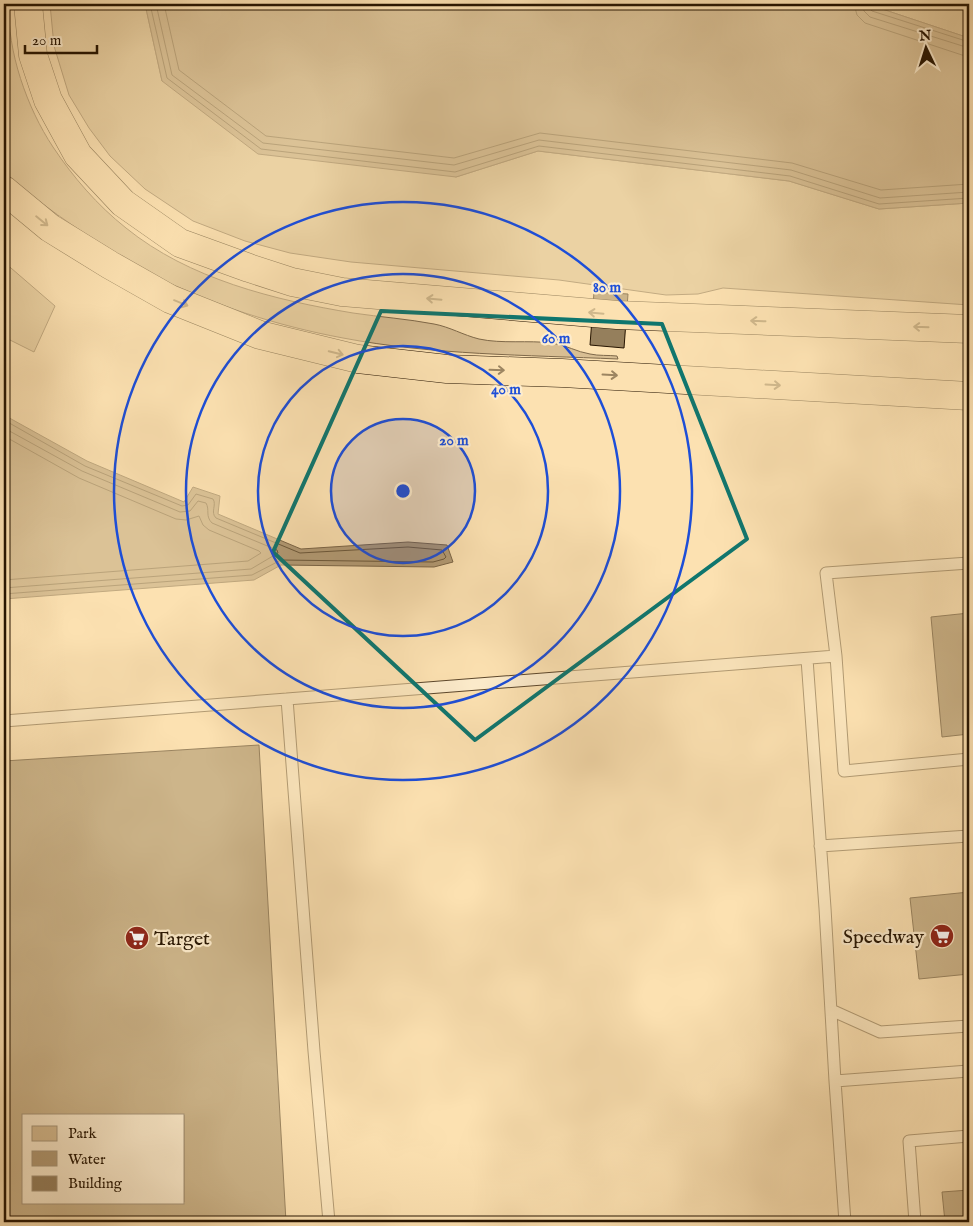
<svg xmlns="http://www.w3.org/2000/svg" width="973" height="1226" viewBox="0 0 973 1226" font-family="'IM FELL English',serif">
<style>
.green{fill:#d8be93;stroke:#7f694a}
.water{fill:#b39b75;stroke:#7b6546}
.lines{fill:none;stroke-linecap:round;stroke-linejoin:round}
.shore{stroke:#6c583a;stroke-width:1}
.building{fill:#957f5c;stroke:#261400;fill-rule:evenodd}
.lane-casing{stroke:#5c472c;stroke-width:13}
.highway-casing{stroke:#261400;stroke-width:29}
.lane{stroke:#fdeccc;stroke-width:11}
.highway{stroke:#fce1b1;stroke-width:28}
.oneway{stroke:#9c8561}
.marked{fill:none;stroke:#0f766e;stroke-width:4;stroke-linejoin:round}
.ring{fill:none;stroke:#1d4ed8;stroke-width:2.5}
.labels{text-anchor:middle;stroke-width:4.5;stroke-linejoin:round;paint-order:stroke}
.poi-label{font-size:20px;fill:#261400;stroke:#fdeccc;text-anchor:end}
.centre{fill:#1d4ed8;stroke:#fdeccc;stroke-width:2.5}
.ring-label{font-size:15px;text-anchor:middle;font-weight:bold;fill:#1d4ed8;stroke:#fdeccc;stroke-width:4.5;stroke-linejoin:round;paint-order:stroke}
</style>
<rect width="100%" height="100%" fill="#fce1b1"/>
<filter id="stains"><feTurbulence type="fractalNoise" baseFrequency=".004" numOctaves="4"/><feColorMatrix values="0 0 0 0 .2 0 0 0 0 .09 0 0 0 0 .02 0 0 0 .5 -.17"/></filter>
<radialGradient id="worn" r=".72"><stop offset=".6" stop-color="#630" stop-opacity="0"/><stop offset="1" stop-color="#630" stop-opacity=".3"/></radialGradient>
<path class="green" d="M 4,4 L 9,4 C 7,51 27,108 53,147 C 73,177 97,205 126,228 C 189,279 274,300 353,313 C 380,317 408,319 434,324 C 450,327 463,335 479,339 C 502,344 528,340 552,343 C 566,345 577,352 590,354 C 599,356 608,355 617,356 L 618,359 C 526,355 433,355 343,338 C 278,326 212,305 153,275 C 140,268 127,260 114,252 C 75,228 39,203 4,173 Z
M 50,4 L 145,4 L 162,81 L 456,177 L 538,151 L 789,181 L 879,209 L 969,203 L 969,305 L 723,288 L 698,294 L 666,295 L 559,280 L 351,262 L 290,253 L 245,241 L 193,221 L 145,189 L 110,156 L 89,128 L 69,95 L 54,46 Z
M 867,4 L 969,4 L 969,38 Z
M 4,262 L 55,306 L 34,352 L 4,337 Z"/>
<path class="water" d="M 145,4 L 867,4 L 969,38 L 969,203 L 879,209 L 789,181 L 538,151 L 456,177 L 258,154 L 162,81 Z
M 4,415 L 87,461 L 184,502 L 193,487 L 220,496 L 218,514 L 301,549 L 408,542 L 447,545 L 453,562 L 434,567 L 281,565 L 254,580 L 4,599 Z"/>
<g class="lines">
<path class="shore" d="M 150,4 L 167,78 L 261,149 L 455,172 L 539,146 L 790,176 L 879,204 L 969,198
M 156,4 L 172,75 L 263,143 L 454,165 L 539,140 L 791,170 L 880,198 L 969,192
M 164,4 L 179,70 L 266,136 L 454,158 L 540,133 L 792,163 L 881,190 L 969,184
M 854,4 L 857,15 L 865,23 L 962,55 L 969,56
M 862,4 L 864,11 L 870,17 L 969,48
M 868,4 L 869,8 L 872,11 L 969,42
M 4,420 L 85,466 L 182,506 L 188,505 L 196,494 L 213,499 C 217,505 210,512 216,518 L 300,553 L 408,547 L 442,550 L 446,557 L 444,559 L 433,562 L 281,560 L 252,575 L 4,594
M 4,428 L 82,471 L 180,512 L 190,511 L 198,501 L 206,503 C 210,510 205,516 212,523 L 277,550 L 278,553 L 251,569 L 4,588
M 4,436 L 79,478 L 176,519 L 186,520 L 199,516 L 203,525 L 209,530 L 259,551 L 261,553 L 248,561 L 4,580"/>
</g>
<path class="building" d="M 594,292 L 628,294 L 624,348 L 590,345 Z
M 969,613 L 969,734 L 942,737 L 931,617 Z
M 259,745 L 286,1222 L 4,1222 L 4,761 ZM 24,1115 L 184,1115 L 184,1202 L 24,1202 Z
M 969,892 L 969,974 L 919,979 L 910,898 Z
M 969,1190 L 969,1222 L 945,1222 L 942,1192 Z"/>
<g class="lines">
<g class="lane-casing">
<path id="lane" d="M 969,563 L 826,573 L 836,656 L 844,771 L 969,759
M 807,659 L 825,908 L 835,1081 L 845,1222
M 4,721 L 287,699
M 820,846 L 969,836
M 831,1010 L 880,1032 L 969,1026
M 835,1081 L 969,1071
M 329,1222 L 314,1051 L 287,699 L 836,656
M 915,1222 L 909,1141 L 969,1136"/>
</g>
<g class="highway-casing">
<path id="highway" d="M 28,4 L 33,55 L 48,100 L 78,155 L 123,203 L 180,243 L 249,268 L 292,282 L 342,292 L 617,315 L 969,329
M 4,190 L 50,228 L 110,265 L 170,299 L 260,335 L 358,359 L 447,369 L 562,373 L 969,396"/>
</g>
<use href="#lane" class="lane"/>
<use href="#highway" class="highway"/>
</g>
<defs><path id="oneway-shaft" d="M-6 0H5M1.5-3L5.5 0L1.5 3" fill="none" stroke-width="1.6" stroke-linecap="round" stroke-linejoin="round" transform="scale(1.25)"/></defs>
<g class="oneway">
<use href="#oneway-shaft" transform="translate(42 221) rotate(39)"/>
<use href="#oneway-shaft" transform="translate(434 299) rotate(-175)"/>
<use href="#oneway-shaft" transform="translate(181 303) rotate(22)"/>
<use href="#oneway-shaft" transform="translate(596 313) rotate(-175)"/>
<use href="#oneway-shaft" transform="translate(758 321) rotate(-178)"/>
<use href="#oneway-shaft" transform="translate(921 327) rotate(-178)"/>
<use href="#oneway-shaft" transform="translate(336 353) rotate(14)"/>
<use href="#oneway-shaft" transform="translate(497 370) rotate(2)"/>
<use href="#oneway-shaft" transform="translate(610 375) rotate(3)"/>
<use href="#oneway-shaft" transform="translate(773 385) rotate(3)"/>
</g>
<path d="M0 0H973V1226H0ZM 381,311 L 662,324 L 747,539 L 475,740 L 273,552 Z" fill="#fce1b1" fill-opacity=".55" fill-rule="evenodd"/>
<path class="marked" d="M 381,311 L 662,324 L 747,539 L 475,740 L 273,552 Z"/>
<circle cx="403" cy="491" r="72" fill="#1d4ed8" fill-opacity=".12"/>
<g class="ring">
<circle cx="403" cy="491" r="72"/>
<circle cx="403" cy="491" r="145"/>
<circle cx="403" cy="491" r="217"/>
<circle cx="403" cy="491" r="289"/>
</g>
<defs>
<g id="supermarket-disc" transform="scale(1.25)"><circle r="9.5" fill="#8f2418" stroke="#fdeccc"/><path d="M-6-5.5h2.5l.6 2H6L4.5 2H-2.5L-4.4-4H-6ZM-1.5 3.2a1.3 1.3 0 1 0 .1 0ZM3 3.2a1.3 1.3 0 1 0 .1 0Z" fill="#fff"/></g>
</defs>
<g fill-rule="evenodd">
<use href="#supermarket-disc" x="942" y="936"/>
<use href="#supermarket-disc" x="137" y="938"/>
</g>
<g class="labels">
<g class="poi-label">
<text x="924" y="943">Speedway</text>
<text x="154" y="945" text-anchor="start">Target</text>
</g>
</g>
<circle cx="403" cy="491" r="8" class="centre"/>
<g class="ring-label">
<text x="607" y="292">80 m</text>
<text x="556" y="343">60 m</text>
<text x="506" y="394">40 m</text>
<text x="454" y="445">20 m</text>
</g>
<rect width="973" height="1226" fill="none" stroke="#fce1b1" stroke-width="20"/>
<rect x="5" y="5" width="963" height="1216" fill="none" stroke="#261400" stroke-width="2.5"/>
<rect x="10" y="10" width="953" height="1206" fill="none" stroke="#261400"/>
<rect x="22" y="1114" width="162" height="90" fill="#fdeccc" stroke="#a7967a"/>
<rect x="32" y="1126" width="25" height="15" fill="#d8be93" stroke="#a7967a"/>
<text x="68" y="1138" font-size="15" fill="#261400">Park</text>
<rect x="32" y="1151" width="25" height="15" fill="#b39b75" stroke="#a7967a"/>
<text x="68" y="1164" font-size="15" fill="#261400">Water</text>
<rect x="32" y="1176" width="25" height="15" fill="#957f5c" stroke="#a7967a"/>
<text x="68" y="1188" font-size="15" fill="#261400">Building</text>
<g transform="translate(926 48) rotate(356)" stroke="#fdeccc" stroke-width="4" paint-order="stroke">
<path d="M0-4L9 19L0 12L-9 19Z" fill="#261400"/>
<text y="-8" font-size="14" font-weight="bold" text-anchor="middle" fill="#261400">N</text>
</g>
<path d="M25 45v8h72v-8" fill="none" stroke="#261400" stroke-width="2.5"/>
<text x="32" y="45" font-size="15" fill="#261400" stroke="#fdeccc" stroke-width="4" paint-order="stroke">20 m</text>
<rect width="100%" height="100%" filter="url(#stains)"/>
<rect width="100%" height="100%" fill="url(#worn)"/>
</svg>
